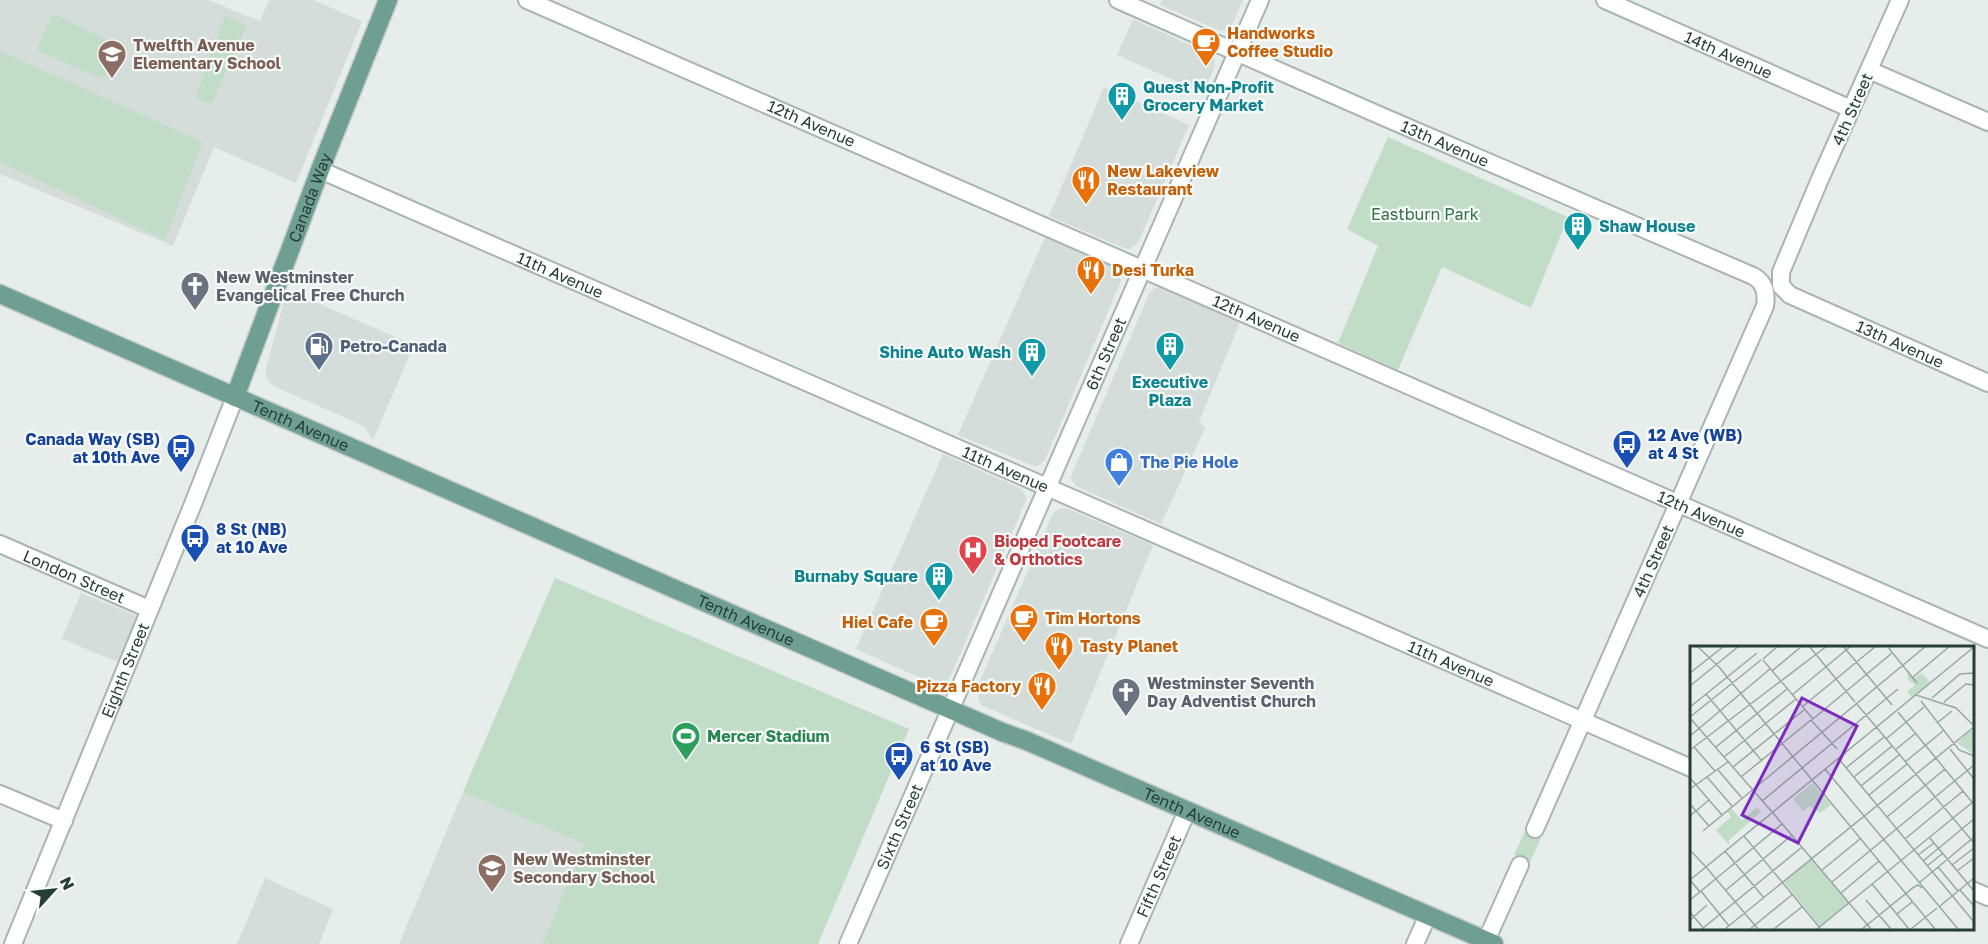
<svg xmlns="http://www.w3.org/2000/svg" width="1988" height="944" viewBox="0 0 1988 944" font-family="'Golos Text',sans-serif">
<style>
.built{fill:#d4ddd9}
.green{fill:#c1ddc7}
.lines{fill:none;stroke-linecap:round;stroke-linejoin:round}
.minor-casing{stroke:#a9b5b1;stroke-width:20}
.major-casing{stroke:#c2c9c7;stroke-width:21}
.minor{stroke:#fff;stroke-width:16}
.major{stroke:#6e9f91;stroke-width:18}
.labels{text-anchor:middle;stroke-width:4.5;stroke-linejoin:round;paint-order:stroke}
.food-label{font-size:16px;font-weight:bold;fill:#c56008;stroke:#f6faf8;text-anchor:start}
.education-label{font-size:16px;font-weight:bold;fill:#785e54;stroke:#f6faf8;text-anchor:start}
.street-label{font-size:16px;fill:#263e37;stroke:#f6faf8}
.culture-label{font-size:16px;font-weight:bold;fill:#0d838f;stroke:#f6faf8;text-anchor:start}
.park-label{font-size:16px;fill:#337249;stroke:#f6faf8}
.worship-label{font-size:16px;font-weight:bold;fill:#5b616d;stroke:#f6faf8;text-anchor:start}
.service-label{font-size:16px;font-weight:bold;fill:#4e5e75;stroke:#f6faf8;text-anchor:start}
.transit-label{font-size:16px;font-weight:bold;fill:#164399;stroke:#f6faf8;text-anchor:start}
.shop-label{font-size:16px;font-weight:bold;fill:#366cbe;stroke:#f6faf8;text-anchor:start}
.health-label{font-size:16px;font-weight:bold;fill:#be3a42;stroke:#f6faf8;text-anchor:start}
.leisure-label{font-size:16px;font-weight:bold;fill:#27864d;stroke:#f6faf8;text-anchor:start}
.inset-road{fill:none;stroke:#99a7a2;stroke-width:1.5}
.view{fill:#7b2cbf;fill-opacity:0.15;stroke:#7b2cbf;stroke-width:3}
.inset-edge{fill:none;stroke:#263e37;stroke-width:3}
</style>
<rect width="100%" height="100%" fill="#e6edea"/>
<path class="built" d="M 0,0 L 208,0 L 260,21 L 269,0 L 313,0 L 362,21 L 296,183 L 214,147 L 173,246 L 0,174 Z
M 1162,0 L 1243,0 L 1231,27 L 1221,31 L 1160,5 Z
M 1133,19 L 1214,56 L 1215,66 L 1203,93 L 1117,55 Z
M 1104,87 L 1189,125 L 1138,243 L 1130,249 L 1124,248 L 1049,216 Z
M 1046,235 L 1105,260 L 1117,270 L 1121,281 L 1045,460 L 1038,466 L 1034,466 L 958,435 Z
M 1155,288 L 1162,288 L 1240,322 L 1199,422 L 1205,428 L 1161,524 L 1078,487 L 1072,481 L 1071,476 L 1149,294 Z
M 287,290 L 414,345 L 373,440 L 364,426 L 280,389 L 272,385 L 266,376 L 266,369 Z
M 943,454 L 1022,489 L 1027,498 L 949,680 L 945,684 L 938,686 L 856,649 Z
M 1062,508 L 1068,509 L 1153,545 L 1071,744 L 981,705 L 976,690 L 1053,513 Z
M 81,593 L 139,617 L 120,663 L 62,639 Z
M 463,792 L 584,844 L 542,944 L 399,944 Z
M 265,878 L 333,909 L 319,944 L 237,944 Z"/>
<path class="green" d="M 55,15 L 115,44 L 118,50 L 105,77 L 101,78 L 38,51 L 37,48 L 52,16 Z
M 225,16 L 247,25 L 212,103 L 201,101 L 196,96 Z
M 0,51 L 203,142 L 165,240 L 0,162 Z
M 1388,137 L 1568,217 L 1531,308 L 1442,267 L 1398,370 L 1338,343 L 1378,246 L 1347,229 Z
M 555,578 L 909,729 L 818,944 L 542,944 L 584,844 L 463,792 Z
M 1525,831 L 1541,838 L 1530,862 L 1514,855 Z"/>
<g class="lines">
<g class="minor-casing">
<g id="minor">
<path id="s1" d="M 527,0 C 1015,210 1500,427 1988,639"/>
<path id="s2" d="M 1118,0 L 1379,115 L 1753,276 C 1765,282 1767,294 1765,306 L 1535,829"/>
<path id="s3" d="M 1605,0 L 1851,109"/>
<path id="s4" d="M 1900,0 L 1820,179 L 1781,272 L 1781,286 L 1790,295 L 1988,383"/>
<path d="M 1869,70 L 1988,122"/>
<path id="s5" d="M 320,170 L 1691,768"/>
<path id="s6" d="M 0,544 L 149,609"/>
<path d="M 0,794 L 64,821"/>
<path d="M 1972,890 L 1988,897"/>
<path d="M 1486,941 L 1520,865"/>
<path id="s7" d="M 13,944 L 193,504 L 235,397"/>
<path id="s8" d="M 848,944 L 1260,0"/>
<path id="s9" d="M 1129,944 L 1187,811"/>
<path d="M 1415,944 L 1428,915"/>
</g>
</g>
<g class="major-casing">
<g id="major">
<path id="s10" d="M 0,294 L 1002,732 L 1027,741 L 1494,944"/>
<path id="s11" d="M 235,397 L 320,170 L 388,0"/>
</g>
</g>
<use href="#minor" class="minor"/>
<use href="#major" class="major"/>
</g>
<defs>
<g id="cafe-pin" transform="scale(1.5)"><path d="M0 17L-7.5 6A9.5 9.5 0 1 1 7.5 6Z" fill="#e8710a" stroke="#f6faf8"/><path d="M-5.5-4.5H6V0H3Q3 3.5 0 3.5H-2.5Q-5.5 3.5-5.5 0ZM3-3.2v2h1.7v-2ZM-6 4.5H4V6H-6Z" fill="#fff"/></g>
<g id="school-pin" transform="scale(1.5)"><path d="M0 17L-7.5 6A9.5 9.5 0 1 1 7.5 6Z" fill="#8d6e63" stroke="#f6faf8"/><path d="M0-5L7-2L0 1L-7-2ZM-4 1L0 2.5L4 1V4Q0 6-4 4Z" fill="#fff"/></g>
<g id="building-pin" transform="scale(1.5)"><path d="M0 17L-7.5 6A9.5 9.5 0 1 1 7.5 6Z" fill="#0f9aa8" stroke="#f6faf8"/><path d="M-4-6H4V6H1V3H-1V6H-4ZM-2.5-4.3h1.7v1.8h-1.7ZM.8-4.3h1.7v1.8H.8ZM-2.5-1h1.7V.8h-1.7ZM.8-1h1.7V.8H.8Z" fill="#fff"/></g>
<g id="restaurant-pin" transform="scale(1.5)"><path d="M0 17L-7.5 6A9.5 9.5 0 1 1 7.5 6Z" fill="#e8710a" stroke="#f6faf8"/><path d="M-5-6h1v4h1v-4h1v4h1v-4h1v5L-1.5 .5V6h-2V.5L-5-1ZM5-6V6H3V1.5H1.5Q1.5-4 5-6Z" fill="#fff"/></g>
<g id="church-pin" transform="scale(1.5)"><path d="M0 17L-7.5 6A9.5 9.5 0 1 1 7.5 6Z" fill="#6b7280" stroke="#f6faf8"/><path d="M-1.2-6h2.4v3.5h3.3v2.4h-3.3V6h-2.4V-.1h-3.3v-2.4h3.3Z" fill="#fff"/></g>
<g id="fuel-pin" transform="scale(1.5)"><path d="M0 17L-7.5 6A9.5 9.5 0 1 1 7.5 6Z" fill="#5c6f8a" stroke="#f6faf8"/><path d="M-5.5-6h7V0h2V4h1.3V-2.5L3-4.5l.8-.8L6-3V5H2.5V1h-1V6h-7ZM-4.2-4.7v3.2H.2V-4.7Z" fill="#fff"/></g>
<g id="bus-pin" transform="scale(1.5)"><path d="M0 17L-7.5 6A9.5 9.5 0 1 1 7.5 6Z" fill="#1a4fb4" stroke="#f6faf8"/><path d="M-5-6H5V4H4V6H2V4H-2V6H-4V4H-5ZM-3.5-4V0h7V-4ZM-3.5 1.2v1.5H-2V1.2ZM2 1.2v1.5H3.5V1.2Z" fill="#fff"/></g>
<g id="shop-pin" transform="scale(1.5)"><path d="M0 17L-7.5 6A9.5 9.5 0 1 1 7.5 6Z" fill="#3f7fe0" stroke="#f6faf8"/><path d="M-5-2.5h2.3a2.7 3.5 0 0 1 5.4 0H5L5.5 6h-11ZM-1.5-2.5h3a1.5 2.3 0 0 0-3 0Z" fill="#fff"/></g>
<g id="hospital-pin" transform="scale(1.5)"><path d="M0 17L-7.5 6A9.5 9.5 0 1 1 7.5 6Z" fill="#e0444e" stroke="#f6faf8"/><path d="M-5-5h3v3.5h4V-5h3V5h-3V1.5h-4V5h-3Z" fill="#fff"/></g>
<g id="stadium-pin" transform="scale(1.5)"><path d="M0 17L-7.5 6A9.5 9.5 0 1 1 7.5 6Z" fill="#2e9e5b" stroke="#f6faf8"/><path d="M0-5a6.5 5 0 1 0 0 10a6.5 5 0 1 0 0-10ZM-3.5-1.8h7v3.6h-7Z" fill="#fff"/></g>
</defs>
<g fill-rule="evenodd">
<use href="#cafe-pin" x="1206" y="42"/>
<use href="#school-pin" x="112" y="54"/>
<use href="#building-pin" x="1122" y="96"/>
<use href="#restaurant-pin" x="1086" y="180"/>
<use href="#building-pin" x="1578" y="226"/>
<use href="#restaurant-pin" x="1091" y="270"/>
<use href="#church-pin" x="195" y="286"/>
<use href="#fuel-pin" x="319" y="346"/>
<use href="#building-pin" x="1170" y="346"/>
<use href="#building-pin" x="1032" y="352"/>
<use href="#bus-pin" x="1627" y="444"/>
<use href="#bus-pin" x="181" y="448"/>
<use href="#shop-pin" x="1119" y="462"/>
<use href="#bus-pin" x="195" y="538"/>
<use href="#hospital-pin" x="973" y="550"/>
<use href="#building-pin" x="939" y="576"/>
<use href="#cafe-pin" x="1024" y="618"/>
<use href="#cafe-pin" x="934" y="622"/>
<use href="#restaurant-pin" x="1059" y="646"/>
<use href="#restaurant-pin" x="1042" y="686"/>
<use href="#church-pin" x="1126" y="692"/>
<use href="#stadium-pin" x="686" y="736"/>
<use href="#bus-pin" x="899" y="756"/>
<use href="#school-pin" x="492" y="868"/>
</g>
<g class="labels">
<g class="food-label">
<text x="1227" y="39">Handworks<tspan x="1227" dy="18">Coffee Studio</tspan></text>
<text x="1107" y="177">New Lakeview<tspan x="1107" dy="18">Restaurant</tspan></text>
<text x="1112" y="276">Desi Turka</text>
<text x="1045" y="624">Tim Hortons</text>
<text x="913" y="628" text-anchor="end">Hiel Cafe</text>
<text x="1080" y="652">Tasty Planet</text>
<text x="1021" y="692" text-anchor="end">Pizza Factory</text>
</g>
<g class="education-label">
<text x="133" y="51">Twelfth Avenue<tspan x="133" dy="18">Elementary School</tspan></text>
<text x="513" y="865">New Westminster<tspan x="513" dy="18">Secondary School</tspan></text>
</g>
<g class="street-label">
<text dy="6" stroke="none"><textPath href="#s3" startOffset="135">14th Avenue</textPath></text>
<text transform="translate(1852 109) rotate(-66)" y="6">4th Street</text>
<text dy="6" stroke="none"><textPath href="#s1" startOffset="310">12th Avenue</textPath></text>
<text dy="6" stroke="none"><textPath href="#s2" startOffset="357">13th Avenue</textPath></text>
<text dy="6" stroke="none"><textPath href="#s11" startOffset="213">Canada Way</textPath></text>
<text dy="6" stroke="none"><textPath href="#s5" startOffset="262">11th Avenue</textPath></text>
<text dy="6" stroke="none"><textPath href="#s1" startOffset="796">12th Avenue</textPath></text>
<text dy="6" stroke="none"><textPath href="#s4" startOffset="444">13th Avenue</textPath></text>
<text dy="6" stroke="none"><textPath href="#s8" startOffset="644">6th Street</textPath></text>
<text dy="6" stroke="none"><textPath href="#s10" startOffset="328">Tenth Avenue</textPath></text>
<text dy="6" stroke="none"><textPath href="#s5" startOffset="748">11th Avenue</textPath></text>
<text dy="6" stroke="none"><textPath href="#s1" startOffset="1282">12th Avenue</textPath></text>
<text transform="translate(1653 561) rotate(-66)" y="6">4th Street</text>
<text dy="6" stroke="none"><textPath href="#s6" startOffset="81">London Street</textPath></text>
<text dy="6" stroke="none"><textPath href="#s10" startOffset="814">Tenth Avenue</textPath></text>
<text dy="6" stroke="none"><textPath href="#s5" startOffset="1234">11th Avenue</textPath></text>
<text dy="6" stroke="none"><textPath href="#s7" startOffset="296">Eighth Street</textPath></text>
<text dy="6" stroke="none"><textPath href="#s10" startOffset="1300">Tenth Avenue</textPath></text>
<text dy="6" stroke="none"><textPath href="#s8" startOffset="128">Sixth Street</textPath></text>
<text dy="6" stroke="none"><textPath href="#s9" startOffset="74">Fifth Street</textPath></text>
</g>
<g class="culture-label">
<text x="1143" y="93">Quest Non-Profit<tspan x="1143" dy="18">Grocery Market</tspan></text>
<text x="1599" y="232">Shaw House</text>
<text x="1011" y="358" text-anchor="end">Shine Auto Wash</text>
<text x="1170" y="388" text-anchor="middle">Executive<tspan x="1170" dy="18">Plaza</tspan></text>
<text x="918" y="582" text-anchor="end">Burnaby Square</text>
</g>
<g class="park-label">
<text x="1425" y="220">Eastburn Park</text>
</g>
<g class="worship-label">
<text x="216" y="283">New Westminster<tspan x="216" dy="18">Evangelical Free Church</tspan></text>
<text x="1147" y="689">Westminster Seventh<tspan x="1147" dy="18">Day Adventist Church</tspan></text>
</g>
<g class="service-label">
<text x="340" y="352">Petro-Canada</text>
</g>
<g class="transit-label">
<text x="1648" y="441">12 Ave (WB)<tspan x="1648" dy="18">at 4 St</tspan></text>
<text x="160" y="445" text-anchor="end">Canada Way (SB)<tspan x="160" dy="18">at 10th Ave</tspan></text>
<text x="216" y="535">8 St (NB)<tspan x="216" dy="18">at 10 Ave</tspan></text>
<text x="920" y="753">6 St (SB)<tspan x="920" dy="18">at 10 Ave</tspan></text>
</g>
<g class="shop-label">
<text x="1140" y="468">The Pie Hole</text>
</g>
<g class="health-label">
<text x="994" y="547">Bioped Footcare<tspan x="994" dy="18">&amp; Orthotics</tspan></text>
</g>
<g class="leisure-label">
<text x="707" y="742">Mercer Stadium</text>
</g>
</g>
<g transform="translate(1690 646)">
<rect width="284" height="284" fill="#e6edea"/>
<path d="M 217,25 L 224,32 L 232,27 L 240,36 L 222,51 L 217,46 L 225,39 L 218,34 ZM 281,84 L 283,87 L 282,107 L 267,97 ZM 122,137 L 141,159 L 130,167 L 119,160 L 113,165 L 103,153 ZM 67,161 L 71,166 L 39,194 L 39,199 L 26,184 L 41,171 L 37,165 L 41,162 L 52,174 ZM 122,213 L 159,257 L 130,280 L 94,236 Z" fill="#c1ddc7"/>
<path class="inset-road" d="M 7,0 L 29,21 L 245,283M 119,0 L 165,56M 153,0 L 202,59M 197,0 L 227,37M 73,13 L 88,0M 73,14 L 123,73 L 202,7M 82,25 L 112,0M 0,27 L 34,0M 223,31 L 260,0M 0,40 L 49,0M 16,48 L 72,115M 102,49 L 161,0M 226,49 L 266,62 L 284,80M 242,52 L 270,28 L 284,27M 231,55 L 269,104 L 284,110M 254,56 L 276,38 L 284,39M 166,57 L 284,197M 0,61 L 67,7M 112,61 L 186,0M 208,66 L 282,156M 0,71 L 71,14M 0,72 L 83,167M 247,77 L 262,65M 0,90 L 80,23M 196,93 L 234,61M 4,101 L 25,125M 26,101 L 97,43M 260,103 L 284,133M 0,104 L 137,0M 205,104 L 226,87M 34,111 L 106,53M 148,112 L 284,276M 215,116 L 253,85M 43,121 L 114,64M 156,122 L 194,91M 135,123 L 268,283M 28,124 L 52,152M 17,131 L 42,160M 51,131 L 121,74 L 147,103M 164,131 L 202,100M 0,132 L 32,169M 171,140 L 209,109M 0,143 L 38,116M 179,149 L 217,118M 72,155 L 208,43M 0,158 L 19,180M 83,167 L 181,283M 0,170 L 19,154M 197,171 L 255,123M 13,185 L 236,0M 54,190 L 130,282M 239,191 L 284,245M 215,193 L 273,145M 0,204 L 16,221M 35,205 L 74,252M 228,209 L 244,197M 233,215 L 284,173M 262,219 L 284,202M 237,220 L 253,207M 16,221 L 68,283M 248,221 L 268,245M 132,224 L 170,193M 267,225 L 284,212M 0,234 L 284,1M 142,236 L 284,119M 229,237 L 284,191M 182,238 L 219,283M 36,244 L 102,189M 270,244 L 284,260M 151,247 L 189,215M 0,254 L 10,246 L 0,234M 176,254 L 201,283M 250,260 L 284,232M 0,266 L 14,283M 207,268 L 222,256M 0,274 L 17,259M 39,280 L 11,245 L 92,178M 12,283 L 112,201M 35,283 L 284,81M 60,283 L 103,248M 84,283 L 113,260M 127,283 L 284,155M 172,283 L 224,241 L 228,239 L 232,242M 221,283 L 247,262"/>
<path class="view" d="M 112,52 L 167,80 L 108,197 L 52,169 Z"/>
<rect width="284" height="284" class="inset-edge"/>
</g>
<g transform="translate(54 890) rotate(63)" stroke="#f6faf8" stroke-width="4.5" paint-order="stroke">
<path d="M0-4.5L10 22L0 15L-10 22Z" fill="#263e37"/>
<text y="-9" font-size="16" font-weight="bold" text-anchor="middle" fill="#263e37">N</text>
</g>
</svg>
